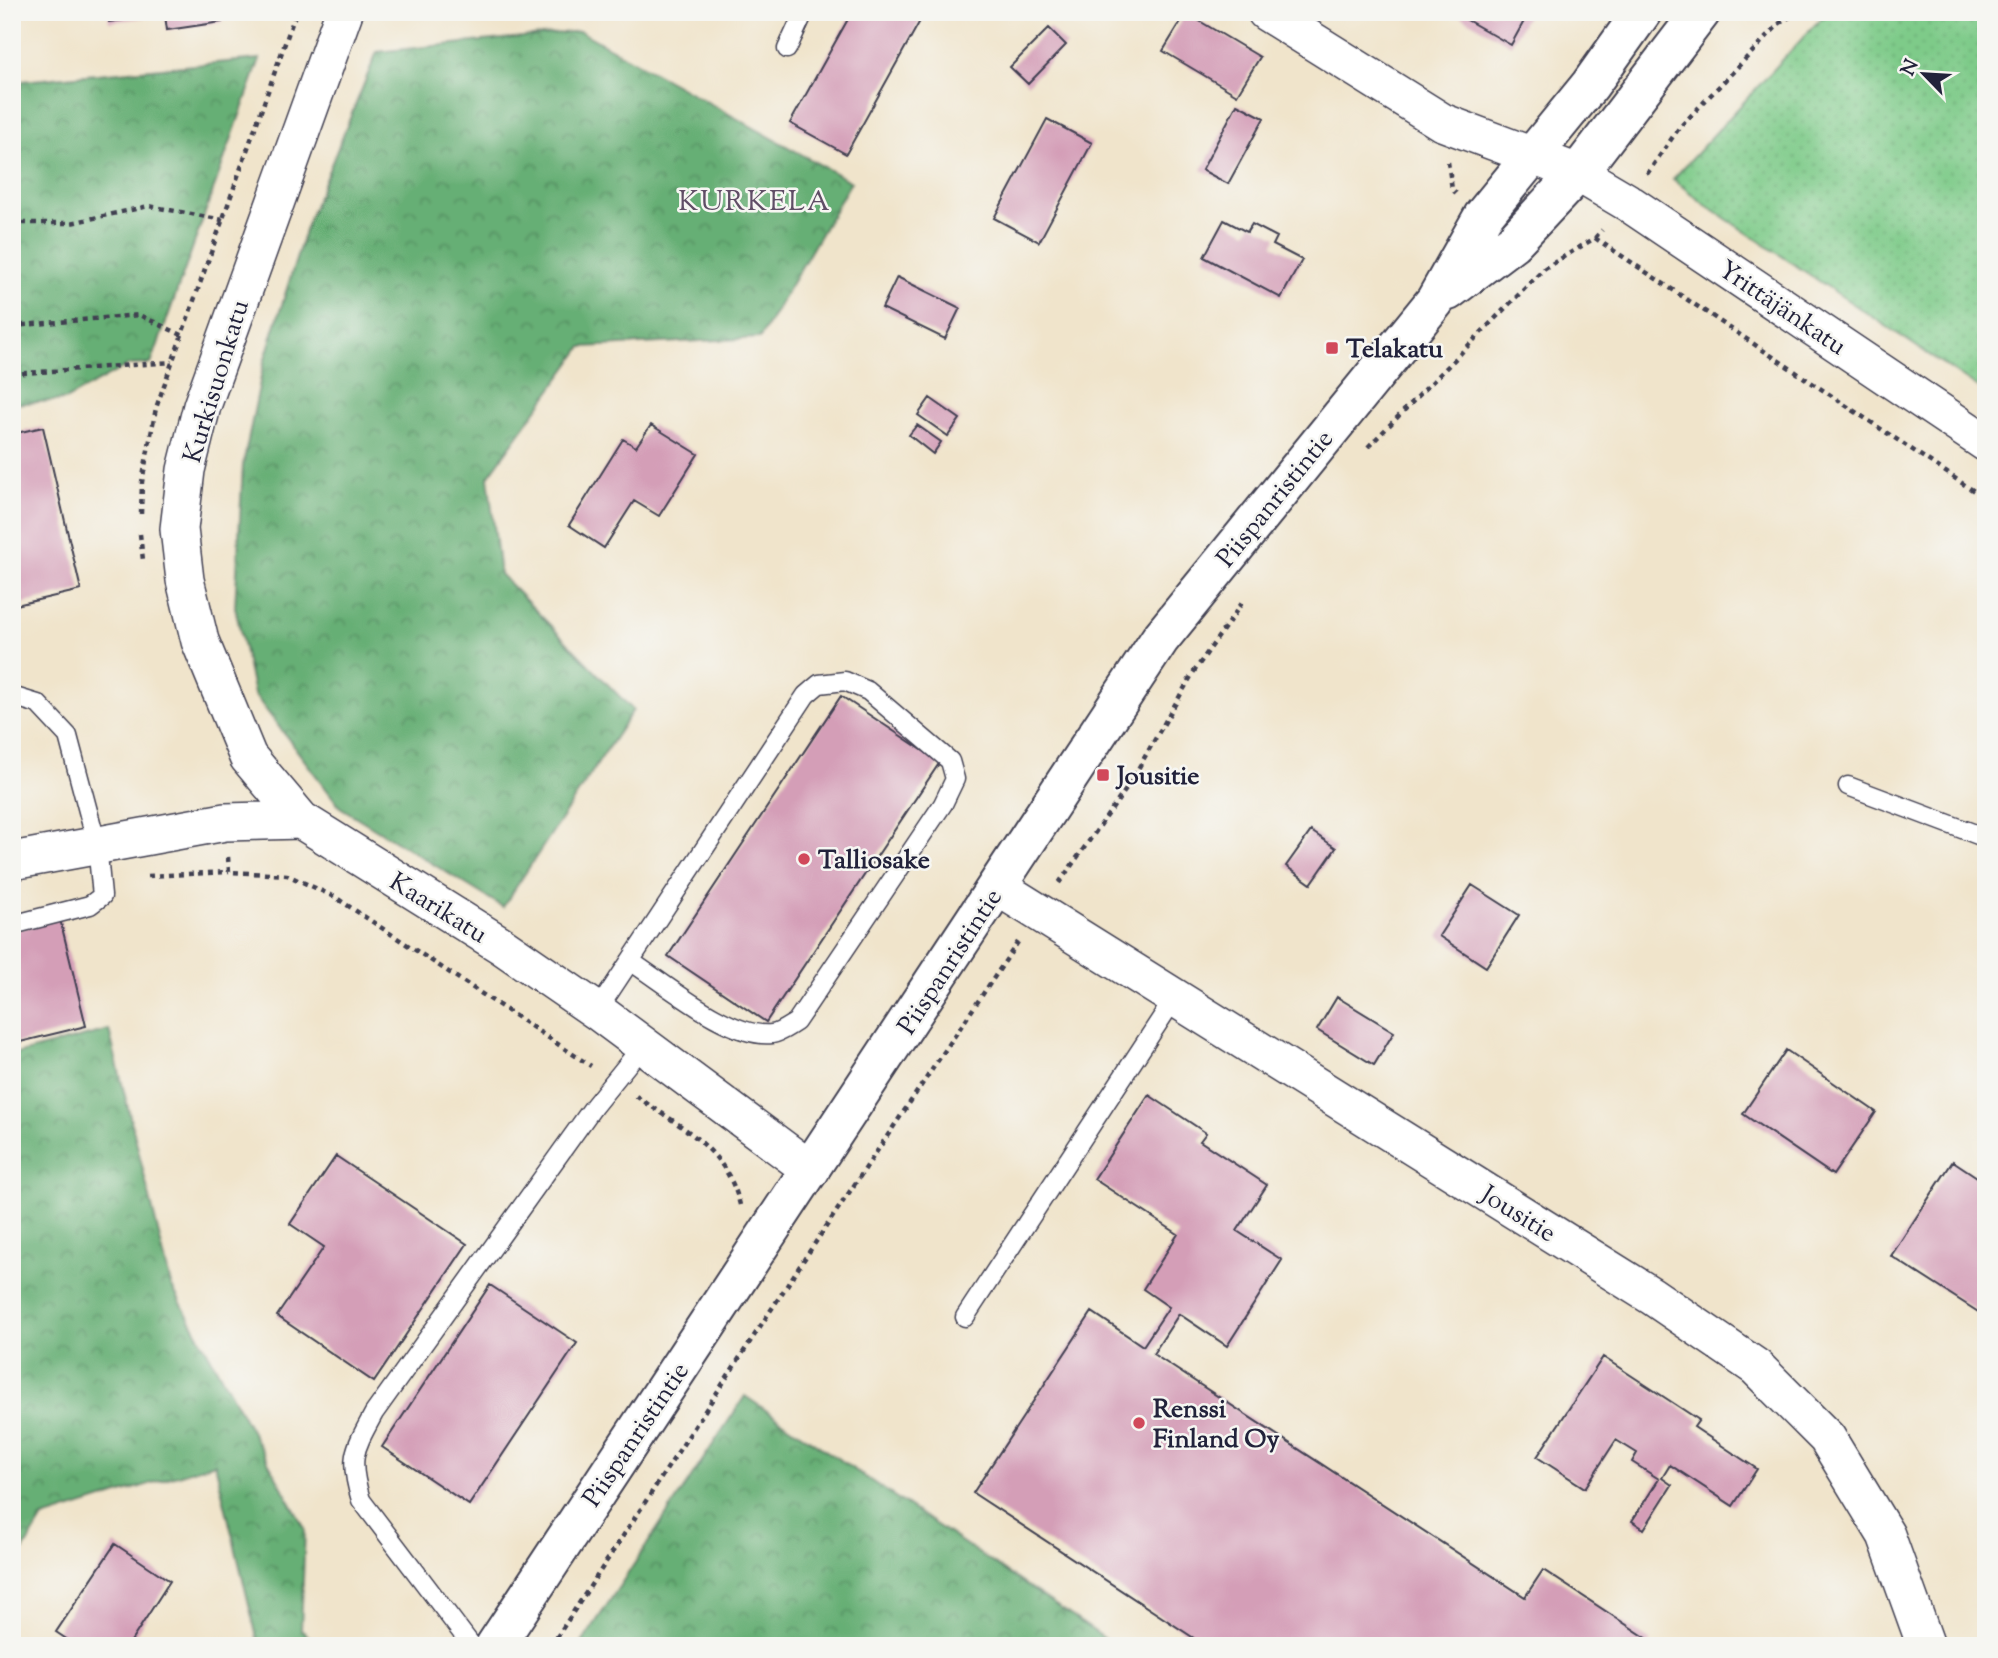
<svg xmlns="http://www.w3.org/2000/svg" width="1998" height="1658" viewBox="0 0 1998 1658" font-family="'Sorts Mill Goudy',serif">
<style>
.grass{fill:url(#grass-dots);stroke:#507662;stroke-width:2}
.forest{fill:url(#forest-crowns);stroke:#446858;stroke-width:2}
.building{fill:#d49eb7}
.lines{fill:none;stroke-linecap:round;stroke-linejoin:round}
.lane-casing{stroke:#413f51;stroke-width:21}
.street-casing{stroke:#413f51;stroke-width:40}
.secondary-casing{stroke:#413f51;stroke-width:42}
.path{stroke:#413f51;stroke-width:4.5;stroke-dasharray:5 5;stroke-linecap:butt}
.lane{stroke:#fff;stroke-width:18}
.street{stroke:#fff;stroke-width:37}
.secondary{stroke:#fff;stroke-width:38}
.poi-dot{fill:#d1495b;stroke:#f6f6f2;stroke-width:2.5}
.labels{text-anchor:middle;stroke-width:5;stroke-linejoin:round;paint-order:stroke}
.street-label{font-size:26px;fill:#22223b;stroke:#f6f6f2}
.poi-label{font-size:26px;font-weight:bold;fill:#22223b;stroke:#f6f6f2;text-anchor:start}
.neighbourhood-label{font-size:28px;letter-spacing:2px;fill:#604d66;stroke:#f6f6f2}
</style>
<defs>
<pattern id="grass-dots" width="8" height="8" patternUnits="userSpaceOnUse" patternTransform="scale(1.75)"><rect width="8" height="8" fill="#7ecb89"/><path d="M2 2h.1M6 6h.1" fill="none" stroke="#6dae77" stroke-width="1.8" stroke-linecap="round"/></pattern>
<pattern id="forest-crowns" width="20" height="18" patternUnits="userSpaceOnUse" patternTransform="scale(1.75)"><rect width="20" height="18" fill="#66af75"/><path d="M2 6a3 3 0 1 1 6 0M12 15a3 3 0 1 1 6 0" fill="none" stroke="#548e61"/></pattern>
</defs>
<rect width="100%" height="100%" fill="#f6f6f2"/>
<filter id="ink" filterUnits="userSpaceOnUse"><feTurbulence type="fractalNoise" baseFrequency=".0143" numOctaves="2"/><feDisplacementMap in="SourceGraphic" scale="14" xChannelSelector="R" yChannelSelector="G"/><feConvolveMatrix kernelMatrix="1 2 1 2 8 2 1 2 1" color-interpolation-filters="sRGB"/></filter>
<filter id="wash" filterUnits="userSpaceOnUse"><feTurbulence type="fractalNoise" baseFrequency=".00686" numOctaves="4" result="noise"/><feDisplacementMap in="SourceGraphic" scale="28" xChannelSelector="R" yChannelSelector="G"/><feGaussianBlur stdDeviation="1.57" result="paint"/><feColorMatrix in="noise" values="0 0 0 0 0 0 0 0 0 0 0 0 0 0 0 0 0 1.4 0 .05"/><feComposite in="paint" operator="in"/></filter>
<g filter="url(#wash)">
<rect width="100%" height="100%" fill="#f0e4cb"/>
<path class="grass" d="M 1834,12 L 1986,12 L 1986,393 L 1704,204 L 1673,179 L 1821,18 Z"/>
<path class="forest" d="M 580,31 L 851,182 L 760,338 L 582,347 L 488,477 L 500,574 L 633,710 L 503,907 L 340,807 L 254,694 L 235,607 L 243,465 L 264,362 L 308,221 L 377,52 Z
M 260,59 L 151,364 L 128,365 L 65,400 L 12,404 L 12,82 Z
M 109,1030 L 171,1285 L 305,1529 L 301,1630 L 320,1646 L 259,1646 L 215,1463 L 43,1518 L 12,1569 L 12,1055 Z
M 745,1396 L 1116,1646 L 580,1646 Z"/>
<g id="blocks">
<path class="building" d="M 108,12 L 221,12 L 222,22 L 167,30 L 165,15 L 109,22 Z
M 852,12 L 925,12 L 846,154 L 790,123 Z
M 1453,12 L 1529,12 L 1511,45 Z
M 1186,13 L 1260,57 L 1237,95 L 1163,51 Z
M 1049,28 L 1066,45 L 1028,84 L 1010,67 Z
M 1237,104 L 1264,118 L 1228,184 L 1202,170 Z
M 1047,119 L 1092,143 L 1039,242 L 994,218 Z
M 1224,220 L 1247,232 L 1252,224 L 1277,237 L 1273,245 L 1302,260 L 1281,298 L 1204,257 Z
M 897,277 L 960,308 L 945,339 L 882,308 Z
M 930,398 L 960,419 L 948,436 L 918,415 Z
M 651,425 L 698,454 L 659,516 L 634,501 L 604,548 L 569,525 L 623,439 L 636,447 Z
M 917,425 L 941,442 L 933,454 L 909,435 Z
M 43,427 L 81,590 L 12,606 L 12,434 Z
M 841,696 L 940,762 L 766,1022 L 668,956 Z
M 1311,831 L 1336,848 L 1311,884 L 1286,866 Z
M 1472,885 L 1519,915 L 1486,967 L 1439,936 Z
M 60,919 L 86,1026 L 12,1044 L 12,931 Z
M 1337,997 L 1394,1032 L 1374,1065 L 1317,1030 Z
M 1786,1050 L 1876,1112 L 1833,1175 L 1743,1114 Z
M 1149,1095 L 1206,1133 L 1200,1141 L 1267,1185 L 1237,1231 L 1282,1260 L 1227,1346 L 1179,1314 L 1153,1354 L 1525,1597 L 1543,1570 L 1651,1641 L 1647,1646 L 1206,1646 L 973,1493 L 1092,1312 L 1143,1346 L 1169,1307 L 1143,1289 L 1178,1234 L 1094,1179 Z
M 336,1156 L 467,1244 L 374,1382 L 277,1316 L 324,1247 L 290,1224 Z
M 1953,1161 L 1986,1183 L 1986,1317 L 1891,1256 Z
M 490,1285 L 577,1343 L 469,1505 L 382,1447 Z
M 1603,1357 L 1699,1420 L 1694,1427 L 1757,1469 L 1733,1506 L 1670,1465 L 1662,1478 L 1672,1485 L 1644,1529 L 1632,1521 L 1659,1479 L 1632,1462 L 1637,1453 L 1616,1440 L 1585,1488 L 1537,1457 Z
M 115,1544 L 170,1581 L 128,1646 L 77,1646 L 56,1632 Z"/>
</g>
</g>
<g filter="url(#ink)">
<use href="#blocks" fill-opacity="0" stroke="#413f51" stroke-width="2"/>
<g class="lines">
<g class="lane-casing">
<path id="lane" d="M 787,49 L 804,12
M 12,696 L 38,704 L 68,736 L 97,845 L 102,896 L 90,905 L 12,925
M 1848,786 L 1986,838
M 597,1011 L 806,695 L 819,684 L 845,681 L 868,691 L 950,761 L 955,779 L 943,804 L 796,1022 C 789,1026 780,1033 772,1034 C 730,1039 666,984 630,961
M 965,1317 L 1174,999
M 472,1646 L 361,1500 C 348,1458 354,1450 374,1413 L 594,1106 L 644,1044"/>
</g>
<g class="street-casing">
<path id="street" d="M 1266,12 L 1442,122 L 1578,173 L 1627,202 L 1986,443
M 301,820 L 248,757 L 200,641 L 185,580 L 179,529 L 186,470 L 202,406 L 344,12
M 12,861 L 225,822 L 301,820 L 501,945 L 597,1011 L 811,1170
M 998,887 L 1652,1296 L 1756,1367 L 1827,1438 L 1886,1535 L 1926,1646"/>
</g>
<g class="secondary-casing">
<path id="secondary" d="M 1448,291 L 1513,242 L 1578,173 L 1701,12
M 495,1646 L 1160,639 L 1435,301 L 1483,216 L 1590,85 L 1642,12"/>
</g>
<path class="path" d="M 1448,162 L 1452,189 L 1456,193
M 1647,174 L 1679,128 L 1780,23 L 1798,12
M 12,223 L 71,223 L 149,206 L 223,220
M 1595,238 L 1986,499
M 12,326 L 139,315 L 182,335
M 12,374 L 172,362
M 1368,447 L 1545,268 L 1595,238 L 1602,230
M 141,514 L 142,482 L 156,408 L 296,12
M 140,534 L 143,560
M 228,857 L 229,872 L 287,875 L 335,897 L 591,1066
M 148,876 L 229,872
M 1059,883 L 1127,788 L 1193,673 L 1242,603
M 636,1096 C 681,1127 726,1148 740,1205
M 551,1646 L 805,1258 L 1018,942"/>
<use href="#lane" class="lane"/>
<use href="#street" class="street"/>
<use href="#secondary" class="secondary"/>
</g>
</g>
<g class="poi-dot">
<rect x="1325" y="341" width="14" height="14" rx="3.5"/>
<rect x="1096" y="768" width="14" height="14" rx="3.5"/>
<circle cx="804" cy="859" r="7"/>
<circle cx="1139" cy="1423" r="7"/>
</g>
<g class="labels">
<g class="street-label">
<text transform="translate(1783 307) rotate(34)" y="9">Yrittäjänkatu</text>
<text transform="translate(215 381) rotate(-73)" y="9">Kurkisuonkatu</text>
<text transform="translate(1274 498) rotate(-51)" y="9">Piispanristintie</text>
<text transform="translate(439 907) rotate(32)" y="9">Kaarikatu</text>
<text transform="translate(949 961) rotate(-57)" y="9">Piispanristintie</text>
<text transform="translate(1519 1213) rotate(32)" y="9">Jousitie</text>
<text transform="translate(635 1434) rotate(-56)" y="9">Piispanristintie</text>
</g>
<g class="poi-label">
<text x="1346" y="357">Telakatu</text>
<text x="1117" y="784">Jousitie</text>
<text x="818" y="868">Talliosake</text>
<text x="1153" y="1417">Renssi<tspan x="1153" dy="30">Finland Oy</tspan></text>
</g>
<g class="neighbourhood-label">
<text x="755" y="210">KURKELA</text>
</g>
</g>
<rect width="1998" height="1658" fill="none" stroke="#f6f6f2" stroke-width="42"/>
<g transform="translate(1924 74) rotate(295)" stroke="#f6f6f2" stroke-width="5" paint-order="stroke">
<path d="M0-5L12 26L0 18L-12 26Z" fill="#22223b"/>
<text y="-10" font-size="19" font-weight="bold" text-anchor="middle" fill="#22223b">N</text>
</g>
</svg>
